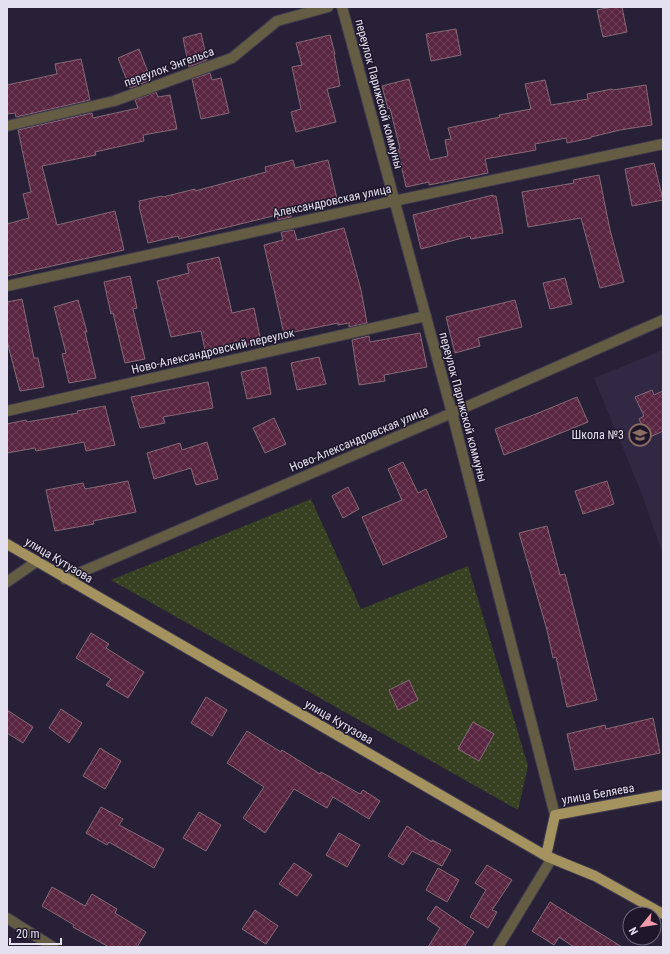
<svg xmlns="http://www.w3.org/2000/svg" width="670" height="954" viewBox="0 0 670 954" font-family="'Roboto Condensed',sans-serif">
<style>
.built{fill:#312844}
.grass{fill:url(#grass-dots)}
.building{fill:url(#building-cross-hatch);stroke:#866a77}
.lines{fill:none;stroke-linecap:round;stroke-linejoin:round}
.minor-casing{stroke:#413b50;stroke-width:12}
.major-casing{stroke:#413b50;stroke-width:12}
.minor{stroke:#645c43;stroke-width:10}
.major{stroke:#a4925f;stroke-width:10}
.labels{text-anchor:middle;stroke-width:3;stroke-linejoin:round;paint-order:stroke}
.street-label{font-size:12px;fill:#e4e0ef;stroke:#1e172b}
.poi-label{font-size:12px;fill:#e4e0ef;stroke:#1e172b;text-anchor:end}
</style>
<defs>
<pattern id="grass-dots" width="8" height="8" patternUnits="userSpaceOnUse"><rect width="8" height="8" fill="#374122"/><path d="M2 2h.1M6 6h.1" fill="none" stroke="#545c42" stroke-width="1.8" stroke-linecap="round"/></pattern>
<pattern id="building-cross-hatch" width="8" height="8" patternUnits="userSpaceOnUse"><rect width="8" height="8" fill="#592541"/><path d="M0 0l8 8M0 8l8-8" fill="none" stroke="#71445d"/></pattern>
</defs>
<rect width="100%" height="100%" fill="#272036"/>
<path class="built" d="M 663,350 L 663,555 L 641,492 L 594,378 Z"/>
<path class="grass" d="M 311,499 L 361,609 L 468,566 L 528,766 L 518,810 L 111,580 Z"/>
<path class="building" d="M 612,7 L 622,7 L 627,32 L 603,37 L 597,10 Z
M 456,29 L 461,55 L 431,61 L 426,34 Z
M 201,33 L 207,60 L 189,67 L 183,38 Z
M 330,35 L 335,54 L 334,54 L 340,86 L 327,89 L 336,122 L 296,132 L 291,112 L 301,109 L 292,67 L 302,65 L 296,43 Z
M 139,49 L 151,80 L 130,88 L 118,58 Z
M 81,59 L 90,100 L 16,117 L 15,113 L 7,114 L 7,85 L 57,74 L 55,64 Z
M 210,73 L 212,80 L 221,78 L 229,113 L 201,119 L 192,79 Z
M 409,79 L 430,160 L 448,156 L 445,140 L 451,139 L 448,128 L 500,117 L 499,115 L 531,109 L 525,84 L 545,80 L 551,105 L 588,99 L 587,94 L 612,89 L 613,90 L 646,85 L 652,125 L 620,130 L 591,137 L 591,138 L 567,143 L 566,138 L 535,144 L 536,150 L 485,159 L 488,173 L 429,185 L 429,182 L 406,187 L 398,150 L 400,149 L 390,108 L 388,109 L 382,86 Z
M 156,92 L 158,97 L 170,95 L 177,129 L 143,135 L 144,141 L 95,152 L 96,155 L 42,166 L 57,225 L 115,211 L 124,250 L 7,276 L 7,224 L 29,218 L 23,194 L 31,192 L 18,130 L 92,113 L 93,118 L 138,108 L 135,100 Z
M 293,160 L 295,168 L 328,160 L 338,203 L 291,214 L 291,217 L 278,220 L 277,215 L 179,239 L 178,236 L 148,243 L 139,206 L 140,205 L 139,201 L 162,196 L 163,197 L 195,189 L 195,191 L 266,172 L 265,167 Z
M 654,163 L 663,200 L 632,206 L 625,169 Z
M 599,175 L 610,230 L 624,282 L 600,288 L 581,218 L 528,227 L 522,192 L 574,183 L 573,180 Z
M 493,195 L 493,196 L 496,196 L 503,233 L 471,239 L 470,236 L 421,249 L 413,215 Z
M 344,228 L 361,290 L 367,323 L 349,327 L 349,323 L 338,325 L 338,323 L 284,334 L 264,245 L 283,240 L 281,232 L 294,230 L 297,240 Z
M 219,257 L 232,313 L 254,308 L 261,342 L 239,347 L 238,343 L 205,350 L 201,331 L 171,337 L 157,281 L 189,273 L 187,264 Z
M 130,276 L 137,308 L 133,309 L 145,359 L 125,363 L 113,313 L 111,314 L 104,282 Z
M 565,278 L 572,304 L 550,309 L 543,283 Z
M 22,299 L 34,358 L 38,358 L 44,387 L 20,391 L 7,341 L 7,302 Z
M 78,300 L 87,332 L 85,332 L 96,378 L 69,383 L 62,354 L 66,353 L 54,307 Z
M 515,300 L 522,327 L 478,338 L 480,346 L 455,353 L 446,317 Z
M 420,333 L 427,367 L 384,375 L 385,381 L 359,385 L 352,340 L 369,336 L 370,342 Z
M 319,357 L 326,384 L 297,390 L 291,363 Z
M 266,367 L 271,394 L 247,399 L 241,372 Z
M 208,382 L 213,408 L 163,417 L 165,423 L 140,428 L 131,397 Z
M 652,390 L 654,395 L 663,391 L 663,431 L 648,438 L 639,419 L 644,416 L 635,397 Z
M 577,397 L 588,422 L 541,441 L 504,455 L 495,429 L 536,414 Z
M 105,406 L 115,445 L 86,451 L 84,442 L 36,451 L 35,448 L 7,453 L 7,424 L 26,420 L 27,422 L 78,413 L 77,411 Z
M 274,418 L 286,444 L 265,453 L 253,428 Z
M 207,442 L 218,479 L 196,485 L 191,468 L 154,479 L 147,453 L 180,443 L 182,450 Z
M 403,462 L 418,493 L 426,489 L 447,537 L 383,565 L 362,517 L 402,500 L 388,469 Z
M 128,481 L 136,512 L 93,521 L 94,524 L 55,531 L 46,490 L 83,483 L 85,489 Z
M 607,481 L 614,504 L 583,514 L 575,491 Z
M 348,487 L 359,509 L 343,518 L 332,496 Z
M 547,526 L 560,575 L 565,574 L 597,700 L 567,707 L 556,657 L 553,658 L 547,630 L 519,533 Z
M 91,633 L 109,644 L 106,648 L 144,672 L 128,698 L 106,685 L 111,679 L 76,658 Z
M 409,680 L 418,700 L 398,710 L 389,690 Z
M 206,697 L 227,710 L 212,736 L 191,723 Z
M 61,709 L 82,723 L 69,743 L 49,728 Z
M 7,710 L 33,727 L 23,743 L 7,733 Z
M 653,718 L 660,753 L 575,770 L 567,734 L 605,725 L 606,729 Z
M 473,722 L 494,734 L 479,761 L 458,749 Z
M 247,731 L 281,752 L 282,750 L 320,774 L 321,772 L 360,794 L 363,790 L 380,801 L 369,819 L 333,797 L 327,808 L 294,789 L 265,833 L 243,818 L 264,787 L 227,763 Z
M 100,748 L 121,761 L 105,789 L 83,776 Z
M 101,807 L 123,819 L 119,825 L 164,849 L 154,868 L 109,842 L 107,845 L 86,833 Z
M 199,812 L 221,825 L 206,851 L 183,838 Z
M 407,826 L 432,842 L 432,840 L 451,850 L 442,866 L 412,851 L 403,865 L 388,856 Z
M 339,833 L 360,845 L 347,867 L 326,855 Z
M 294,863 L 312,875 L 297,896 L 279,884 Z
M 487,865 L 512,880 L 492,910 L 497,912 L 488,928 L 470,917 L 486,890 L 475,883 Z
M 438,868 L 459,880 L 447,902 L 426,890 Z
M 52,887 L 85,906 L 92,894 L 117,909 L 115,913 L 146,932 L 137,947 L 109,947 L 73,927 L 74,925 L 42,906 Z
M 550,902 L 585,924 L 622,947 L 574,947 L 559,937 L 554,945 L 532,931 Z
M 436,906 L 474,932 L 464,947 L 428,947 L 440,928 L 427,919 Z
M 255,910 L 278,926 L 266,944 L 242,929 Z"/>
<g class="lines">
<g class="minor-casing">
<path id="minor" d="M 342,7 L 452,413 L 555,815
M 7,126 L 114,101 L 232,58 L 277,21 L 328,7
M 7,286 L 394,201 L 663,144
M 7,411 L 426,316
M 65,579 L 452,413 L 663,320
M 7,582 L 36,562
M 7,918 L 53,947
M 498,947 L 552,858"/>
</g>
<g class="major-casing">
<path id="major" d="M 7,544 L 546,856 L 595,876 L 663,914
M 546,856 L 555,815 L 663,795"/>
</g>
<use href="#minor" class="minor"/>
<use href="#major" class="major"/>
</g>
<defs>
<g id="school-ring" transform="scale(1.15)"><circle r="9.5" fill="#1e172b" stroke="#8d6e63" stroke-width="1.5"/><path d="M0-5L7-2L0 1L-7-2ZM-4 1L0 2.5L4 1V4Q0 6-4 4Z" fill="#8d6e63"/></g>
</defs>
<g fill-rule="evenodd">
<use href="#school-ring" x="640" y="435"/>
</g>
<g class="labels">
<g class="street-label">
<text transform="translate(169 67) rotate(-20)" y="4">переулок Энгельса</text>
<text transform="translate(379 94) rotate(75)" y="4">переулок Парижской коммуны</text>
<text transform="translate(332 201) rotate(-12)" y="4">Александровская улица</text>
<text transform="translate(213 351) rotate(-13)" y="4">Ново-Александровский переулок</text>
<text transform="translate(463 407) rotate(75)" y="4">переулок Парижской коммуны</text>
<text transform="translate(359 439) rotate(-23)" y="4">Ново-Александровская улица</text>
<text transform="translate(59 560) rotate(31)" y="4">улица Кутузова</text>
<text transform="translate(339 722) rotate(30)" y="4">улица Кутузова</text>
<text transform="translate(598 794) rotate(-10)" y="4">улица Беляева</text>
</g>
<g class="poi-label">
<text x="624" y="439">Школа №3</text>
</g>
</g>
<rect width="670" height="954" fill="none" stroke="#e4e0ef" stroke-width="16"/>
<g transform="translate(642 926) rotate(240)"><circle r="19" fill="#1e172b" stroke="#6d6779"/>
<path d="M0-3L7 15L0 10L-7 15Z" fill="#f39aab"/>
<text y="-6" font-size="11" font-weight="bold" text-anchor="middle" fill="#e4e0ef">N</text>
</g>
<path d="M10 938v6h51v-6" fill="none" stroke="#e4e0ef" stroke-width="2"/>
<text x="16" y="938" font-size="12" fill="#e4e0ef" stroke="#1e172b" stroke-width="3" paint-order="stroke">20 m</text>
</svg>
